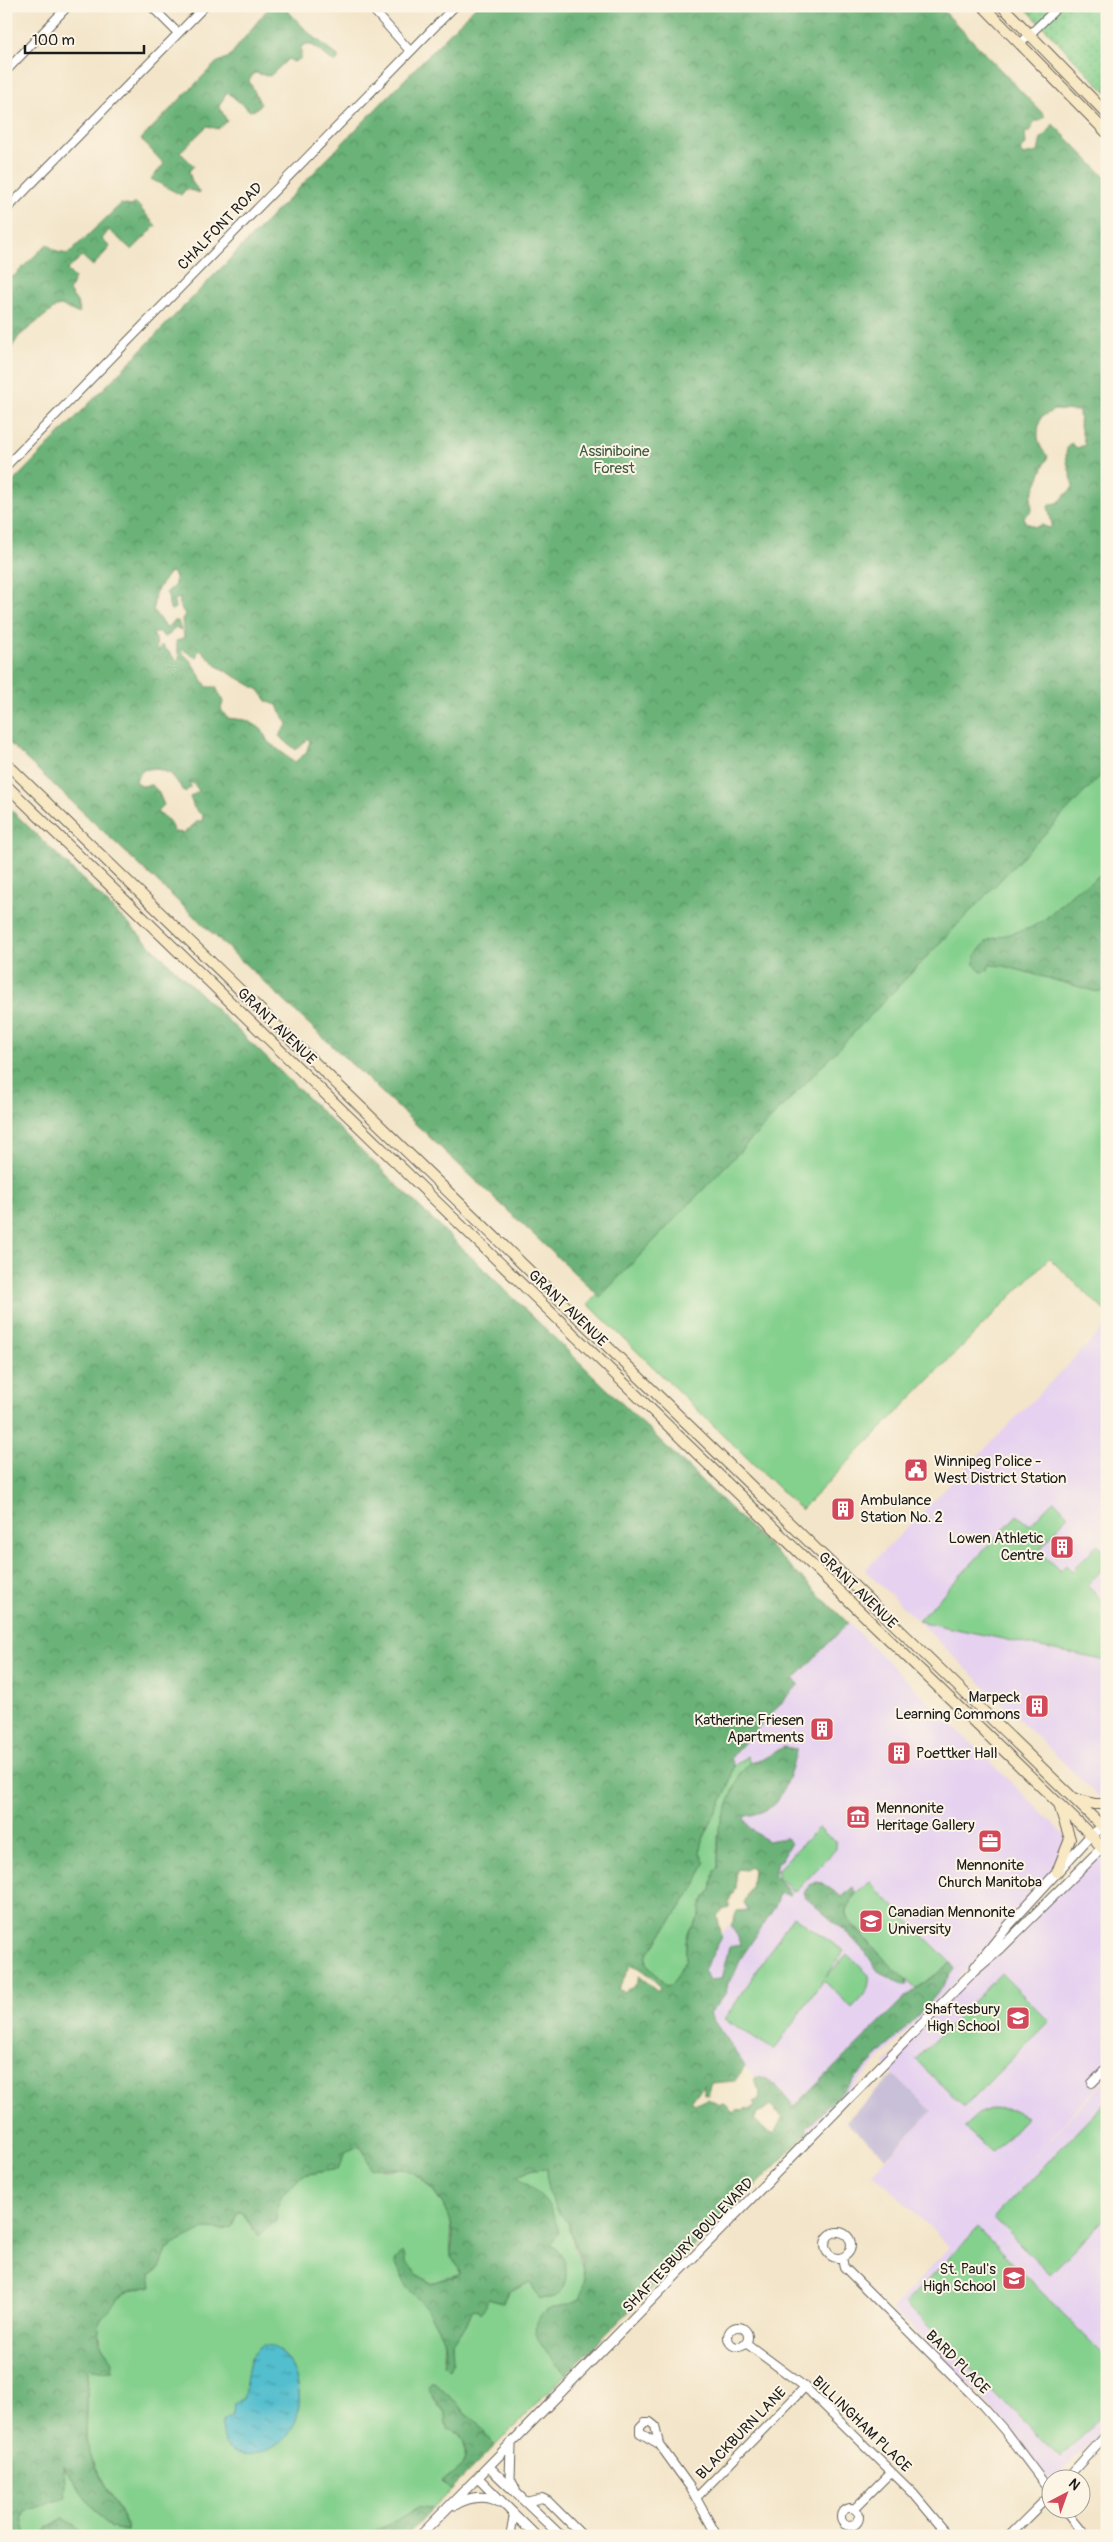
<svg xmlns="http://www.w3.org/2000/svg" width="1113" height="2542" viewBox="0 0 1113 2542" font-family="Pangolin,sans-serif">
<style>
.built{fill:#e6d2f0}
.industrial{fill:#c8bfd8}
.green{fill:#84d08d;stroke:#507654;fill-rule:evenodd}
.forest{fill:url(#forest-crowns);stroke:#44674a;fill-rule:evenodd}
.park{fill:url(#park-dots);stroke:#507654}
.water{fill:url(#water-ripples);stroke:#386d74}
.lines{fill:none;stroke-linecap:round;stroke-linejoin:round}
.minor-casing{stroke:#676259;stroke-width:10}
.tertiary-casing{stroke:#676259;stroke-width:11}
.secondary-casing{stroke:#676259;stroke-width:12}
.minor{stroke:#fff;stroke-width:8}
.tertiary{stroke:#fff;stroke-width:9}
.secondary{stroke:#f8e8c3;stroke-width:10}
.labels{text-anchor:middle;stroke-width:4;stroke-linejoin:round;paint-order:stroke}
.street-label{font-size:15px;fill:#1c1c1c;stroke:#fcf5e5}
.park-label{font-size:15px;fill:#405b44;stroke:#fcf5e5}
.poi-label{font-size:15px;fill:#1c1c1c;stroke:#fcf5e5;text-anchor:start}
</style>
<defs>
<pattern id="forest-crowns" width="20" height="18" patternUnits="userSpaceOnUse" patternTransform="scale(1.25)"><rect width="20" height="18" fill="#6bb278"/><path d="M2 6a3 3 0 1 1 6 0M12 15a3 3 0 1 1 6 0" fill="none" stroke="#579062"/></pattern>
<pattern id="park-dots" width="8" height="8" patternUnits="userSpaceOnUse" patternTransform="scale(1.25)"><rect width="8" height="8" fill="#84d08d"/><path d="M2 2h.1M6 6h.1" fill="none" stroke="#71b279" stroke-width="1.8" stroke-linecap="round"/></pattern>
<pattern id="water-ripples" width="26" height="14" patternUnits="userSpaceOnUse" patternTransform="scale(1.25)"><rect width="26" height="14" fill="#53becd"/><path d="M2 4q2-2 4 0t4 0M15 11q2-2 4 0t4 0" fill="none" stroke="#449aa6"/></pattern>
</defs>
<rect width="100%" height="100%" fill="#fcf5e5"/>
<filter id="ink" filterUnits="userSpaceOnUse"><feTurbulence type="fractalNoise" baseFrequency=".02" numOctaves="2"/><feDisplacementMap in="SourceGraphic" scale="10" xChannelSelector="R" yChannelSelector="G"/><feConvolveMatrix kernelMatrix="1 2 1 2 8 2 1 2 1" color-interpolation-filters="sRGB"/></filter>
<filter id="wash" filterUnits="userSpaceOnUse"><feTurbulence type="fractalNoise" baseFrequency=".0096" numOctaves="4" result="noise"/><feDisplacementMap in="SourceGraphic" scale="20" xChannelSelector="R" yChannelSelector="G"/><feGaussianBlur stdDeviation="1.12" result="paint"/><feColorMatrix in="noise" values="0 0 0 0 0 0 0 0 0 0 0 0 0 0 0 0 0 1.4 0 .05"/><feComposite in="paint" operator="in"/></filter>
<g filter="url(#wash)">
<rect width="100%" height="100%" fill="#f3e5c9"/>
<path class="built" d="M 1107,1325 L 1107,1787 L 1098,1796 L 865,1570 Z
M 848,1623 L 1068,1838 L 1052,1871 L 969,1968 L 809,2132 L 671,1991 L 774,1875 L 744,1819 L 730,1758 L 799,1684 L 794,1679 Z
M 1101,1848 L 1107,1854 L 1107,2076 L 996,2197 L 1107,2079 L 1107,2426 L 1058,2476 L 1052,2479 L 1045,2476 L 985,2401 L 892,2309 L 950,2247 L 873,2173 L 932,2111 L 884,2064 Z"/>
<path class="industrial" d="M 894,2074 L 932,2111 L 886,2158 L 846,2121 Z"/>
<path class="green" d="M 1107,767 L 1107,1313 L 1049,1258 L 801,1510 L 588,1304 Z
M 1054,1500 L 1068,1515 L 1039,1551 L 1060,1571 L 1066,1565 L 1072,1571 L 1097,1545 L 1105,1551 L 1107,1565 L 1087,1585 L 1107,1605 L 1107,1661 L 918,1621 L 1017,1515 L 1030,1525 Z
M 747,1756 L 750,1763 L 741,1772 L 722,1820 L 718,1837 L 718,1867 L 714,1871 L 711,1890 L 702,1902 L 700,1916 L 689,1931 L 686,1941 L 686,1959 L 673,1984 L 666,1986 L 646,1963 L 646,1957 L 694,1888 L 701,1843 L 728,1788 L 734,1766 Z
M 818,1828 L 836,1842 L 836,1849 L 798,1889 L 793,1891 L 777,1877 L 777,1870 Z
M 870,1882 L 951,1963 L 916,1989 L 888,1963 L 848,1919 C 843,1902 859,1891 870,1882 Z
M 793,1916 L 844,1951 L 825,1978 L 847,1954 L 869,1975 C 871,1990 862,1997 852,2008 L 823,1980 L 774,2050 L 725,2019 Z
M 1001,1973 L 1049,2021 L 964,2107 L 916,2060 Z
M 1107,2100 L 1107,2216 L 1050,2274 L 994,2218 Z
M 992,2108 L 1015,2110 L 1027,2117 L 992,2153 L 964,2127 L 978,2114 Z
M 358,2146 L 382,2170 C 388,2170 395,2168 401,2168 C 418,2169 446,2203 450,2219 C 454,2232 449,2244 451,2257 L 459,2268 L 460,2274 C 451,2280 442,2276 433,2284 L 418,2275 L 406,2262 L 395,2261 L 407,2288 L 426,2307 L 445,2342 L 444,2358 L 452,2351 L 452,2341 L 466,2326 L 472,2310 L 477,2309 L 480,2313 L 488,2299 L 502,2303 L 510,2289 L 517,2289 L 530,2282 L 541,2299 L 555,2297 L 566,2269 L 556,2248 L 551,2245 L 555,2240 L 531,2188 L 523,2183 L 518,2176 L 533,2169 L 547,2168 C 547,2184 556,2198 563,2212 C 568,2222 571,2231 573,2241 C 579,2263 590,2273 581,2298 L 573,2303 L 547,2311 L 560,2366 L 566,2374 L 495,2446 L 475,2421 L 434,2382 L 432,2397 L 445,2414 L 448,2428 C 469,2434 469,2459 457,2474 C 454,2478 447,2479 442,2481 L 451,2490 L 433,2508 L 420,2507 L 397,2521 L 365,2536 L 87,2536 L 63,2518 L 42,2536 L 26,2536 L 22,2518 L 24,2512 L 63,2498 L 65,2483 L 63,2464 L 76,2485 L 111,2528 L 127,2531 L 127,2525 L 94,2466 L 86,2440 L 88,2370 L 90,2368 L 96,2371 L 108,2354 C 81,2325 117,2289 149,2287 L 150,2275 C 168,2263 160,2255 170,2247 C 174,2243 199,2230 205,2229 C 215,2229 222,2230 232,2227 L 238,2212 L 242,2212 L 253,2230 L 276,2220 L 278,2205 L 282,2195 L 303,2175 L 338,2169 L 345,2152 ZM 264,2345 L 279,2350 C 298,2372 304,2392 295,2420 L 226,2446 L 222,2422 L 233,2414 L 234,2407 L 243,2399 L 246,2391 L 251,2359 Z
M 978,2228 L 1107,2358 L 1107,2410 L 1060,2458 L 905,2303 Z"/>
<path class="forest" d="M 270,6 L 283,6 L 308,32 L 338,56 L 338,60 L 335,63 L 314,46 L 306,44 L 301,47 L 301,58 L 294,62 L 288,59 L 270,76 L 254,73 L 249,81 L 261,104 L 255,110 L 250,111 L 227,92 L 219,106 L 227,121 L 218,129 L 207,126 L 180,152 L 194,166 L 189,171 L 192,182 L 200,193 L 186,189 L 181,195 L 151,179 L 164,164 L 141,139 L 216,63 L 229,57 Z
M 476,6 L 939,6 L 1045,116 L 1040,121 L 1035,121 L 1030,132 L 1025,132 L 1026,145 L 1020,150 L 1023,155 L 1038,152 L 1041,138 L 1049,131 L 1053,124 L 1107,179 L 1107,769 L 600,1297 L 6,740 L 6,489 ZM 1054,410 L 1079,411 L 1080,426 L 1085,445 L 1077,448 L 1071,443 C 1059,453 1073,474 1073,487 L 1059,502 L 1048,506 L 1052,525 L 1049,528 L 1042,525 L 1035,527 L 1025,522 L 1024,517 L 1032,510 L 1031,497 L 1048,456 C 1035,444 1037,432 1041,417 ZM 172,572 L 175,577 L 175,585 L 166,593 C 170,597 167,604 171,610 L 175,608 L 174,600 L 180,598 L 179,605 L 185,614 L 182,620 L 184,638 L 176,641 L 179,659 L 177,661 L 163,646 L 161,646 L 159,651 L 157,651 L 156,640 L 153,633 L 160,632 L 164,637 L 169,635 L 175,627 L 181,630 L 178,621 L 174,621 L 166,628 L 153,610 L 155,593 L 169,573 ZM 182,649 L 196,658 L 198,651 L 201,650 L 217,666 L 259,690 L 268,702 L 277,705 L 288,724 L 279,736 L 296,750 L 308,739 L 310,741 L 306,753 L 295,762 L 268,742 L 262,730 L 257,726 L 245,720 L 227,718 L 221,709 L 223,702 L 216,687 L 207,687 L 190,660 L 181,651 ZM 155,768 L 171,774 L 185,792 L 191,787 L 189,782 L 194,784 L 199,791 L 190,797 L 194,808 L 203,816 L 202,821 L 198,821 L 184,833 L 174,832 L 169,821 L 157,812 L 164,805 L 158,791 L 152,785 L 141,786 L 135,781 L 143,770 Z
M 136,203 L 156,226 L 132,250 L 109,230 L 102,239 L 110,247 L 93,266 L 82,256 L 67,270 L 75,278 L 69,291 L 77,302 L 80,312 L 77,313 L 62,306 L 56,307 L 19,336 L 6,357 L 6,272 L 13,277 L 47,244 L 57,252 L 68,254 L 121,204 L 131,206 Z
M 6,805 L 848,1623 L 794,1679 L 799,1684 L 730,1758 L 734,1766 L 728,1788 L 701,1843 L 700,1853 L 705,1863 L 694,1888 L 646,1957 L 646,1963 L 666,1986 L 673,1984 L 686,1959 L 686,1941 L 689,1931 L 700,1916 L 700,1906 L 711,1890 L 714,1871 L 718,1867 L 719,1827 L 741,1772 L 750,1763 L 761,1760 L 784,1747 L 796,1749 C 797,1757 782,1796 776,1803 C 770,1809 753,1816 745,1816 L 744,1819 L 750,1828 L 767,1841 L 786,1838 L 791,1843 L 781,1860 L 777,1862 L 774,1875 L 791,1894 L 789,1895 L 780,1893 L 775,1907 L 741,1958 L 734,1975 L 728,1983 L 726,1993 L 709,2014 L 745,2066 L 735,2081 L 712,2083 L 708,2095 L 704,2093 L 704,2084 L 691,2102 L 697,2104 L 708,2099 L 719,2105 L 725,2104 L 733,2113 L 737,2110 L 743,2111 L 746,2108 L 751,2111 L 751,2108 L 755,2106 L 754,2102 L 759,2099 L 760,2092 L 754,2080 L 756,2077 C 773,2078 785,2095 794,2107 L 902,2000 L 951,1963 L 954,1969 L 944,1983 L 943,1987 L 917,2017 L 806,2128 L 809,2132 L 566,2374 C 553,2360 516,2326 548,2310 C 559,2305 570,2305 581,2298 L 584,2281 L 582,2261 L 574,2242 L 569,2223 L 558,2212 L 548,2192 L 547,2168 L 533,2169 L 518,2176 C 523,2183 527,2184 533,2189 C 549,2201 554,2213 559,2232 L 551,2245 C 570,2255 571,2285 555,2297 L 540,2299 L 530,2283 C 528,2283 508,2291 507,2292 L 503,2303 L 488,2299 L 486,2306 L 480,2313 L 477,2309 L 472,2310 L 466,2326 L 452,2341 L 453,2361 L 449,2370 L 444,2365 L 446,2350 L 445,2342 L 426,2307 L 407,2288 L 395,2261 L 402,2252 L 406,2257 L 406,2262 L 418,2275 L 432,2284 C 442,2277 452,2280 460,2274 L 459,2268 L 451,2257 C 450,2249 453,2242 453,2234 C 453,2212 426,2174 404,2169 C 394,2166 381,2170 370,2168 L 363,2149 L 359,2146 L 345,2152 L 338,2169 L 303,2175 L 282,2195 L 278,2205 L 276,2220 L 259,2236 L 242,2212 L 238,2212 L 232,2227 L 224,2230 L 205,2229 L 175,2244 L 168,2248 L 160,2268 L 150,2275 L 152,2286 L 129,2291 L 118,2299 L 100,2321 L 98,2340 L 112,2361 L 111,2371 L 103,2372 L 90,2368 L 88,2370 L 86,2440 L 94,2466 L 127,2526 L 127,2531 L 111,2528 L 89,2503 L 63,2465 L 66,2497 L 25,2512 L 22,2518 L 26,2536 L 6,2536 ZM 750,1867 L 753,1869 L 751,1888 L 744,1903 L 749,1910 L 737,1911 L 731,1926 L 738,1937 L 740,1945 L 729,1947 L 721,1979 L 709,1980 L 704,1970 L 722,1937 L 717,1916 L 722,1910 L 729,1908 L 729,1901 L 735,1888 L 737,1869 L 746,1870 ZM 631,1965 C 643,1967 651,1978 660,1986 L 658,1991 L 639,1976 C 637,1988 632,1987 623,1992 L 618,1989 ZM 770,2106 L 783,2118 L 775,2134 L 762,2128 L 755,2120 L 757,2112 L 762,2112 Z
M 1107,869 L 1107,989 L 1097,992 L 1004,966 L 989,965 L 988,971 L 981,972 L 974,965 L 975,955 L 988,940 L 1030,928 L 1045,919 L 1075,891 L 1091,882 Z
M 817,1882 L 822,1883 L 842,1897 L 853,1887 L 856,1892 L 846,1912 L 851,1924 L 888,1963 L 905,1978 L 908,1985 L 903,1985 L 878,1971 L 866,1953 L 849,1935 L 806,1898 L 804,1892 L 810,1885 Z
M 431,2382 L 434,2382 L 475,2421 L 495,2446 L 451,2490 L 442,2480 C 462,2474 473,2454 460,2435 C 457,2430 451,2431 448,2427 C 444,2423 446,2416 444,2412 C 438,2403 432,2397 428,2386 Z
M 420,2507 L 433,2508 L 406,2536 L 365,2536 L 397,2521 Z
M 63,2518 L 87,2536 L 42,2536 L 49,2526 Z"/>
<path class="park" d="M 1024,6 L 1107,6 L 1107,93 L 1033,16 Z"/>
<path class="water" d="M 264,2345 C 279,2346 285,2356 292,2368 C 303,2390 302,2417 286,2438 C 283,2442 275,2445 270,2448 C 245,2461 218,2456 222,2422 L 233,2414 L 234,2403 L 243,2399 C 248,2383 245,2350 264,2345 Z"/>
</g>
<g filter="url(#ink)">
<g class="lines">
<g class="minor-casing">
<path id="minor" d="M 151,6 L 178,33
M 370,6 L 410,51
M 1020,44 L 1059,6
M 6,71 L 68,6
M 6,210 L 205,6
M 6,466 L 455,6
M 1092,2083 L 1107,2068
M825 2245a13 13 0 1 1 26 0a13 13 0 1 1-26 0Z
M 842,2258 L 844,2267 L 983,2406 L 1004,2430 L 1050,2491
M728 2337a10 10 0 1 1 20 0a10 10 0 1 1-20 0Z
M 746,2343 L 805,2387 L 913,2493 L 949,2536
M 645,2422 L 650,2422 L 655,2426 L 659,2444 L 640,2433 L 640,2427 Z
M 659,2444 L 690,2487 L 717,2536
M 1065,2480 L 1107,2434
M 696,2498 L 805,2387
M 526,2502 L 542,2498 L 548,2501 L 583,2536
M841 2517a9 9 0 1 1 18 0a9 9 0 1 1-18 0Z
M 854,2509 L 891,2472
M 1065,2510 L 1086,2536
M 514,2514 L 511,2531 L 514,2536
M 1009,2536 L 1050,2495"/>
</g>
<g class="tertiary-casing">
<path id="tertiary" d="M 975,1967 L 1008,1926 L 1060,1869 L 1091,1835 L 1107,1824
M 511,2446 L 510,2479 L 515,2489
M 489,2467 L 561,2536
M 478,2478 L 536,2536
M 455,2505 C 469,2497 484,2494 499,2502
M 420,2536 L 973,1972 L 1000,1949 L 1107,1843"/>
</g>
<g class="secondary-casing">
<path id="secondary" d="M 983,6 L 1107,133
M 1002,6 L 1107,114
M 6,763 L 1107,1831
M 6,785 L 1091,1835 L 1107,1854
M 1076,1799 L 1095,1804 L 1107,1804
M 1057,1872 L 1070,1839 L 1060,1808"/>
</g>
<use href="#minor" class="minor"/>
<use href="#tertiary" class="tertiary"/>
<use href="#secondary" class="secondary"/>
</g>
</g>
<defs>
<g id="civic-square" transform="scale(1.25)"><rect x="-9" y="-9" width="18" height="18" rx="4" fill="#d1495b" stroke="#fcf5e5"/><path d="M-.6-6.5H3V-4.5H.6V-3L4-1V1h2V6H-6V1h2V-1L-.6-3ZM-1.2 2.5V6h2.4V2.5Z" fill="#fff"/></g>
<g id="building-square" transform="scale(1.25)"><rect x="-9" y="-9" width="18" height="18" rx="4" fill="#d1495b" stroke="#fcf5e5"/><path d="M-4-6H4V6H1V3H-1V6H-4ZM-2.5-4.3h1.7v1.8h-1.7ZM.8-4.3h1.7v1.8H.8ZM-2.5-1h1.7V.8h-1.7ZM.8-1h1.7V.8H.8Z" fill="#fff"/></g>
<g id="museum-square" transform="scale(1.25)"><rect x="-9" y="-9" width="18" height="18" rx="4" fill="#d1495b" stroke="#fcf5e5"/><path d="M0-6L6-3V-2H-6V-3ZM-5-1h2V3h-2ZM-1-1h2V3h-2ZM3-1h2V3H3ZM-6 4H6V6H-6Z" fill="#fff"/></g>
<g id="office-square" transform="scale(1.25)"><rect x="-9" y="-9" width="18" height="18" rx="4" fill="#d1495b" stroke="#fcf5e5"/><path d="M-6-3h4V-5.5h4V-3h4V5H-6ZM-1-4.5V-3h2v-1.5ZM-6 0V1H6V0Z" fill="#fff"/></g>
<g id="university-square" transform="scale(1.25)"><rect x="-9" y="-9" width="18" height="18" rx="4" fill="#d1495b" stroke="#fcf5e5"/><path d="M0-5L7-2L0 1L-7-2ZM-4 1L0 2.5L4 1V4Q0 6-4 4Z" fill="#fff"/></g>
<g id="school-square" transform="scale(1.25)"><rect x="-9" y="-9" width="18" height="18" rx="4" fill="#d1495b" stroke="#fcf5e5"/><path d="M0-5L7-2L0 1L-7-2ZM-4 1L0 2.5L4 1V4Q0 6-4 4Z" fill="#fff"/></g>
</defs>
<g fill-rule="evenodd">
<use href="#civic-square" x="916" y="1470"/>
<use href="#building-square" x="843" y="1509"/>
<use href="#building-square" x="1062" y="1547"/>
<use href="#building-square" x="1037" y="1706"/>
<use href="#building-square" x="822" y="1729"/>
<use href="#building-square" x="899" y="1753"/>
<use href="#museum-square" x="858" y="1817"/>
<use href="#office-square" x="990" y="1841"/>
<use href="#university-square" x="871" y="1921"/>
<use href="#school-square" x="1018" y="2018"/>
<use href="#school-square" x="1014" y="2278"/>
</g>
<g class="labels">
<g class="street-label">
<text transform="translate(220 226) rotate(-46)" y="5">CHALFONT ROAD</text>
<text transform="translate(277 1026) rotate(44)" y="5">GRANT AVENUE</text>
<text transform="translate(568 1308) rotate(44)" y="5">GRANT AVENUE</text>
<text transform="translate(858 1590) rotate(44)" y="5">GRANT AVENUE</text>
<text transform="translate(688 2245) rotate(-46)" y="5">SHAFTESBURY BOULEVARD</text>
<text transform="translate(958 2362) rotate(45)" y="5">BARD PLACE</text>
<text transform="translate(862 2424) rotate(44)" y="5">BILLINGHAM PLACE</text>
<text transform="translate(741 2433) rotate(-46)" y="5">BLACKBURN LANE</text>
</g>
<g class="park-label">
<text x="614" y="456">Assiniboine<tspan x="614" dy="17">Forest</tspan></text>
</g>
<g class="poi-label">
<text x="934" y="1466">Winnipeg Police -<tspan x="934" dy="17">West District Station</tspan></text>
<text x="860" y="1505">Ambulance<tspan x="860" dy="17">Station No. 2</tspan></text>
<text x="1044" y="1543" text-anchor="end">Lowen Athletic<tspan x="1044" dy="17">Centre</tspan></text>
<text x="1020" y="1702" text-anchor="end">Marpeck<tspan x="1020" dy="17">Learning Commons</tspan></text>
<text x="804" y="1725" text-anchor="end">Katherine Friesen<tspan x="804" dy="17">Apartments</tspan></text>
<text x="916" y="1758">Poettker Hall</text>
<text x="876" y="1813">Mennonite<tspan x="876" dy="17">Heritage Gallery</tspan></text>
<text x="990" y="1870" text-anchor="middle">Mennonite<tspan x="990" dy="17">Church Manitoba</tspan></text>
<text x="888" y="1917">Canadian Mennonite<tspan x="888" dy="17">University</tspan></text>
<text x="1000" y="2014" text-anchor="end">Shaftesbury<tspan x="1000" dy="17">High School</tspan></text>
<text x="996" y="2274" text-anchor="end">St. Paul's<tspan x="996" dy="17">High School</tspan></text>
</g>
</g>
<rect width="1113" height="2542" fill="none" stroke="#fcf5e5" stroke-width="25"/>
<g transform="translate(1066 2494) rotate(41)"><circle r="24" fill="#fcf5e5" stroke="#a29e95"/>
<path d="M0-4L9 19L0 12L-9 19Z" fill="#d1495b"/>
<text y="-8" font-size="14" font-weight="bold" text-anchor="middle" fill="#1c1c1c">N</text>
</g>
<path d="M25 45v8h119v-8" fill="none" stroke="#1c1c1c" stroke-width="2.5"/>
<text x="32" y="45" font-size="15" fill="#1c1c1c" stroke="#fcf5e5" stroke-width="4" paint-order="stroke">100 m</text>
</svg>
